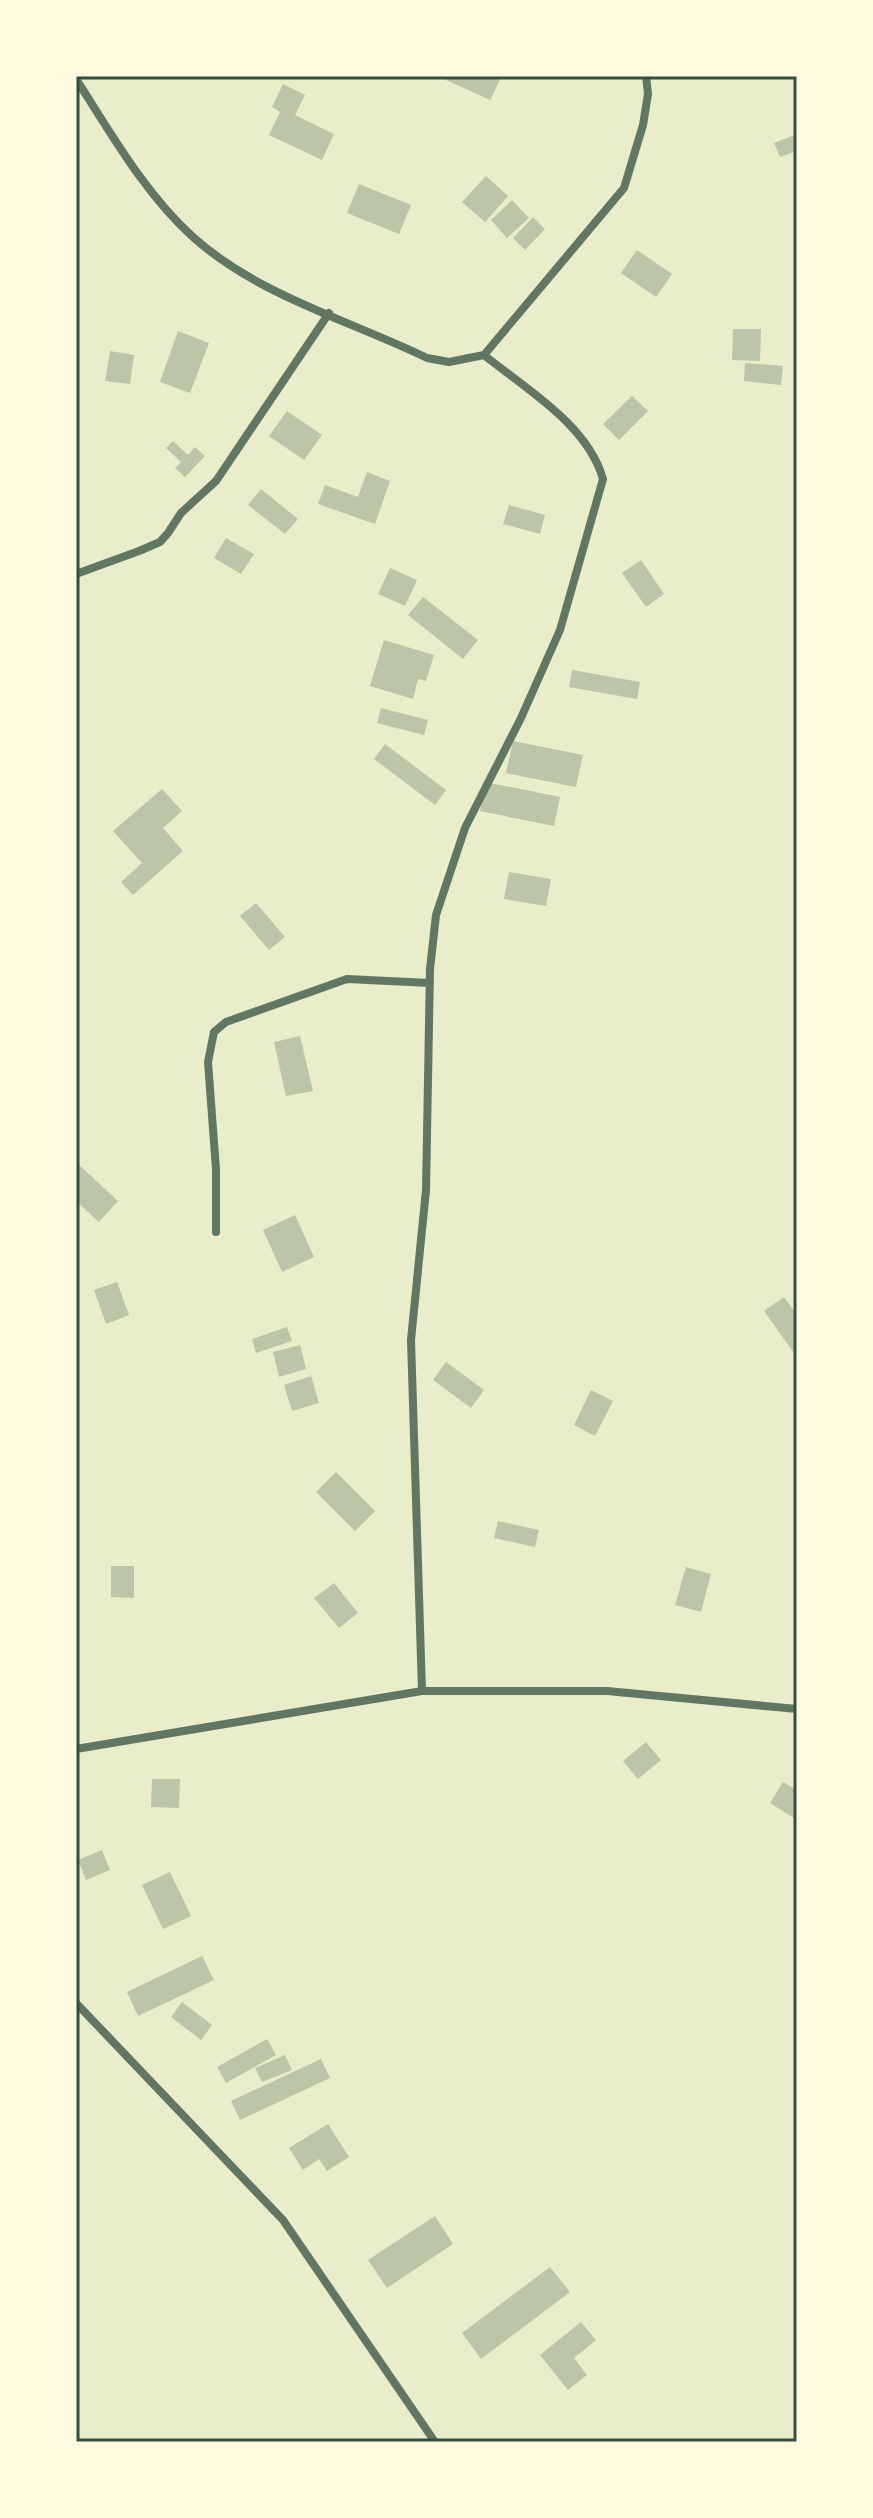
<svg xmlns="http://www.w3.org/2000/svg" width="873" height="2518" viewBox="0 0 873 2518" font-family="Overpass,sans-serif">
<style>
.building{fill:#bcc5a7}
.lines{fill:none;stroke-linecap:round;stroke-linejoin:round}
.minor{stroke:#617663;stroke-width:8}
.neatline{fill:none;stroke:#344e41;stroke-width:3}
</style>
<rect width="100%" height="100%" fill="#e9edc9"/>
<path class="building" d="M 448,76 L 492,76 L 500,80 L 490,100 L 446,80 Z
M 283,84 L 305,95 L 295,115 L 334,134 L 322,160 L 269,135 L 280,112 L 272,107 Z
M 797,134 L 797,151 L 780,157 L 774,143 Z
M 486,176 L 508,196 L 485,222 L 462,202 Z
M 359,184 L 411,205 L 399,234 L 347,213 Z
M 512,200 L 529,218 L 507,238 L 491,220 Z
M 533,217 L 545,229 L 525,250 L 513,238 Z
M 637,250 L 672,274 L 656,297 L 621,273 Z
M 733,329 L 761,329 L 760,361 L 732,360 Z
M 178,331 L 209,343 L 190,393 L 160,382 Z
M 110,351 L 134,355 L 130,384 L 105,381 Z
M 745,363 L 783,366 L 781,385 L 744,381 Z
M 632,396 L 648,411 L 619,440 L 603,424 Z
M 287,411 L 322,435 L 304,460 L 269,436 Z
M 173,441 L 188,455 L 195,447 L 205,456 L 185,477 L 175,468 L 181,462 L 166,448 Z
M 367,472 L 390,481 L 375,524 L 318,504 L 325,485 L 358,497 Z
M 261,489 L 298,519 L 285,534 L 248,505 Z
M 509,505 L 545,515 L 540,534 L 503,524 Z
M 226,538 L 254,554 L 241,574 L 214,558 Z
M 641,560 L 664,594 L 646,607 L 622,573 Z
M 390,568 L 417,580 L 405,606 L 378,594 Z
M 423,597 L 478,640 L 463,659 L 408,615 Z
M 384,640 L 434,655 L 426,681 L 418,679 L 413,699 L 370,686 Z
M 572,670 L 640,682 L 637,699 L 569,687 Z
M 381,708 L 428,720 L 424,735 L 377,723 Z
M 513,741 L 583,755 L 576,787 L 506,773 Z
M 385,744 L 446,790 L 435,805 L 374,759 Z
M 485,782 L 560,797 L 554,826 L 480,811 Z
M 162,789 L 182,811 L 163,828 L 183,851 L 133,895 L 121,882 L 142,863 L 113,831 Z
M 509,872 L 551,879 L 546,906 L 504,899 Z
M 256,903 L 285,937 L 269,950 L 240,916 Z
M 300,1036 L 313,1091 L 286,1096 L 274,1042 Z
M 78,1164 L 118,1201 L 99,1222 L 76,1201 Z
M 295,1215 L 314,1257 L 282,1272 L 263,1230 Z
M 117,1282 L 129,1315 L 106,1324 L 94,1290 Z
M 784,1297 L 797,1315 L 794,1353 L 764,1311 Z
M 287,1327 L 292,1341 L 256,1353 L 252,1339 Z
M 300,1345 L 306,1369 L 279,1377 L 273,1352 Z
M 446,1362 L 484,1390 L 471,1408 L 433,1380 Z
M 311,1376 L 319,1403 L 292,1411 L 284,1385 Z
M 591,1390 L 613,1401 L 595,1436 L 574,1425 Z
M 336,1472 L 375,1511 L 355,1531 L 316,1492 Z
M 498,1521 L 539,1530 L 535,1547 L 494,1538 Z
M 111,1566 L 134,1566 L 134,1598 L 111,1597 Z
M 686,1567 L 711,1574 L 701,1612 L 675,1605 Z
M 334,1583 L 358,1613 L 339,1628 L 314,1598 Z
M 646,1742 L 661,1760 L 638,1779 L 623,1761 Z
M 152,1779 L 180,1779 L 179,1808 L 151,1807 Z
M 783,1782 L 797,1790 L 797,1820 L 770,1803 Z
M 102,1850 L 110,1870 L 86,1880 L 78,1860 Z
M 170,1872 L 191,1916 L 163,1929 L 142,1885 Z
M 202,1956 L 214,1980 L 138,2016 L 127,1992 Z
M 182,2002 L 212,2025 L 201,2040 L 171,2017 Z
M 267,2039 L 276,2055 L 226,2083 L 217,2067 Z
M 285,2055 L 292,2070 L 262,2082 L 255,2068 Z
M 321,2059 L 330,2078 L 240,2120 L 231,2101 Z
M 328,2124 L 349,2157 L 327,2171 L 319,2159 L 303,2170 L 289,2148 Z
M 435,2216 L 453,2244 L 387,2288 L 368,2260 Z
M 550,2267 L 570,2292 L 481,2359 L 462,2333 Z
M 581,2322 L 596,2340 L 574,2358 L 587,2375 L 568,2390 L 540,2355 Z"/>
<g class="lines">
<path class="minor" d="M 76,79 C 111,133 145,194 193,237 C 257,295 351,321 427,358 L 449,362 L 484,355 L 624,188 L 643,125 L 648,94 L 646,76
M 76,574 L 139,551 L 160,542 L 168,533 L 181,513 L 216,481 L 329,313
M 216,1232 L 216,1169 L 208,1062 L 214,1032 L 226,1022 L 347,979 L 430,983
M 422,1691 L 411,1340 L 426,1190 L 430,969 L 436,915 L 465,828 L 521,718 L 560,630 L 603,479 C 588,425 526,389 484,355
M 76,1749 L 422,1691 L 607,1691 L 797,1709
M 76,2003 L 283,2220 L 435,2442"/>
</g>
<rect width="873" height="2518" fill="none" stroke="#fefae0" stroke-width="156"/>
<rect x="78" y="78" width="717" height="2362" class="neatline"/>
</svg>
